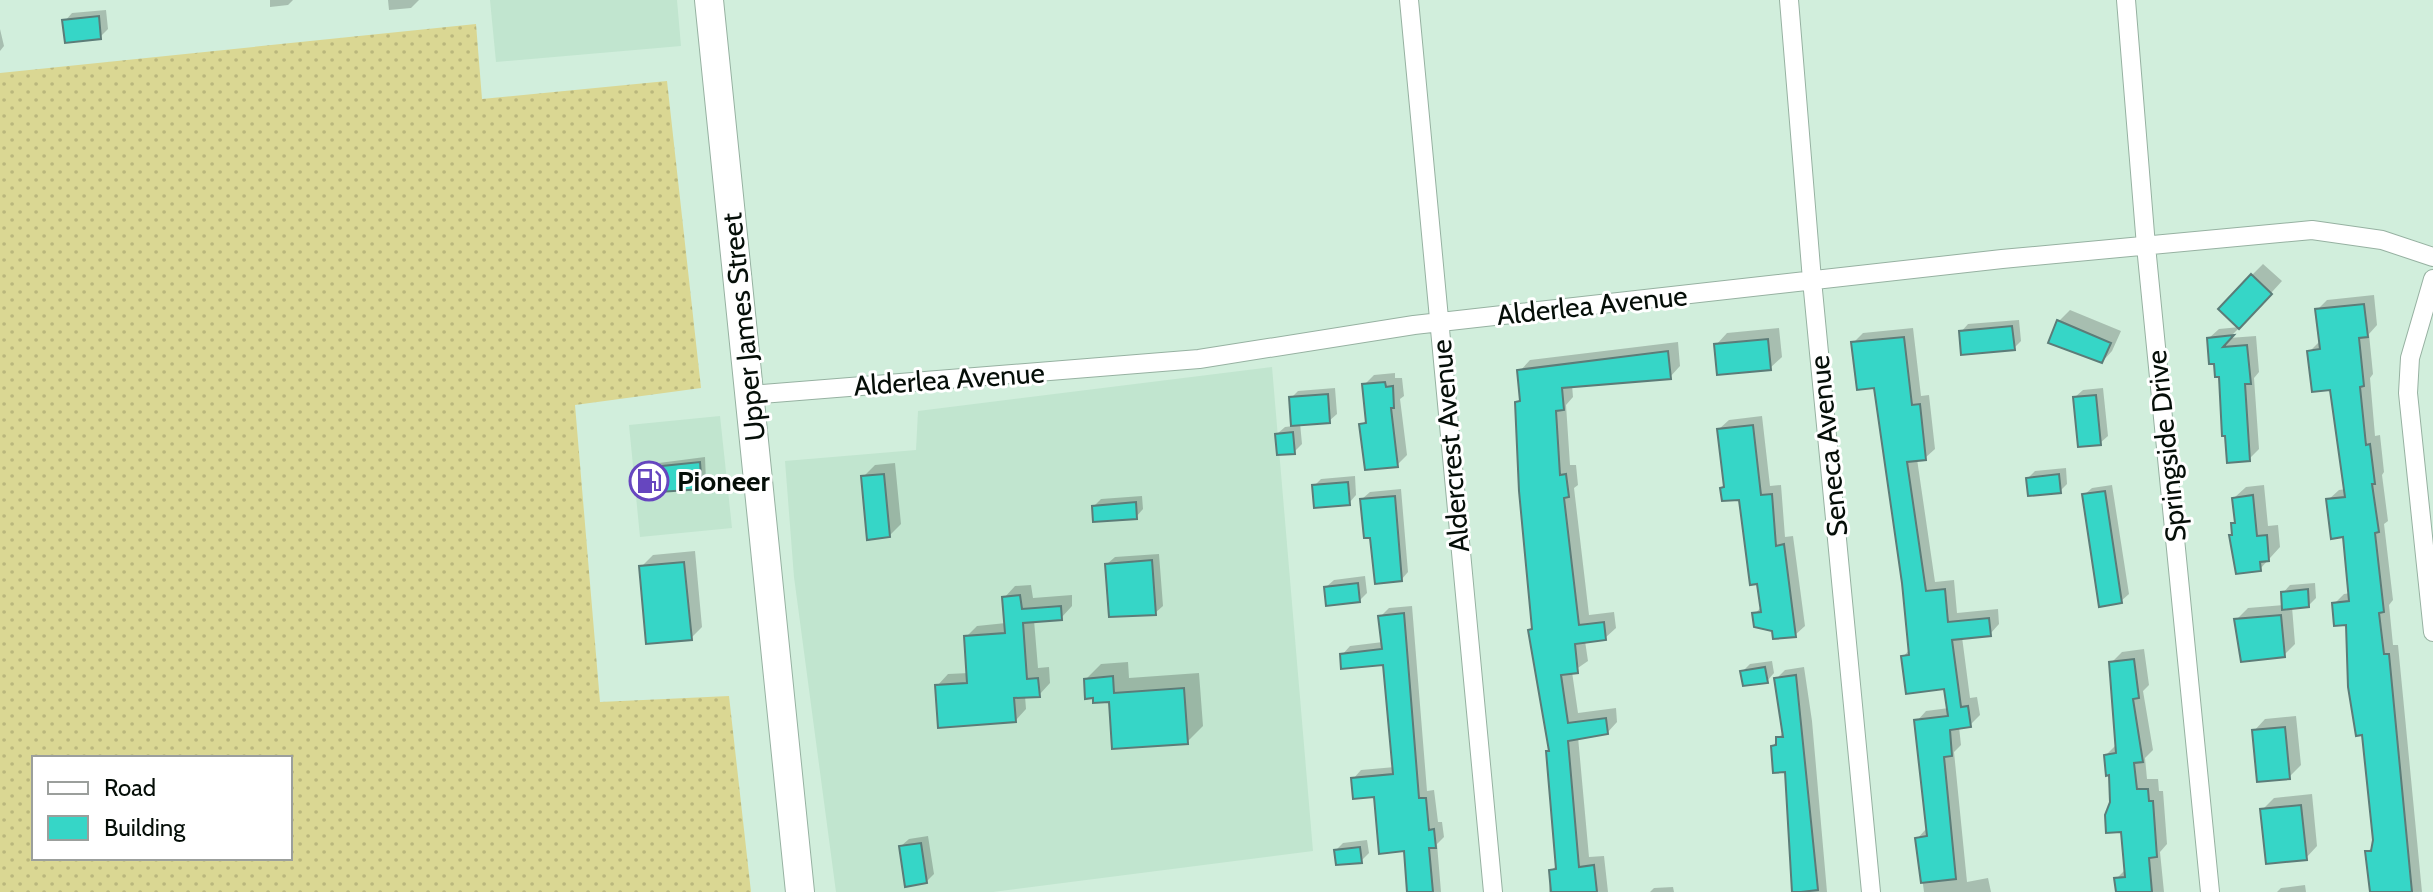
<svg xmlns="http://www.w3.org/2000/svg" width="2433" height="892" viewBox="0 0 2433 892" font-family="Cabin,sans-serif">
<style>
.built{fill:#c1e5cf}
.grass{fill:url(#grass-dots);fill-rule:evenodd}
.shadow{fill:#0003}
.building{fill:#36d6c7;stroke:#5c7c78;stroke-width:2}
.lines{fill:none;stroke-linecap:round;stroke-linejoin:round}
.minor-casing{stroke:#96b1a1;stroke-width:20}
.primary-casing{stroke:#96b1a1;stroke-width:30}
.minor{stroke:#fff;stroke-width:18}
.primary{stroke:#fff;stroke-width:28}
.labels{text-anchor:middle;stroke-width:6;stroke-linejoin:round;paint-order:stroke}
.street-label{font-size:28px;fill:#050e08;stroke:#fff}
.poi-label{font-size:28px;font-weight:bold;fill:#050e08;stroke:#fff;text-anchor:start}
</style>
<defs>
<pattern id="grass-dots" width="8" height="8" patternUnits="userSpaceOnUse" patternTransform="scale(2)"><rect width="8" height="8" fill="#dad793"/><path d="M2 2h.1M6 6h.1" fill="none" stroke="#bab77d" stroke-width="1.8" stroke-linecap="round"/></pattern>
</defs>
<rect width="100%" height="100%" fill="#d1eedc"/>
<path class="built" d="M 490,0 L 677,0 L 681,46 L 496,62 Z
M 1272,367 L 1313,851 L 993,892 L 836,892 L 794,577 L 785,461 L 916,450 L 918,411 Z
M 720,416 L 732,528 L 640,537 L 629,425 Z"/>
<path class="grass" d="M 476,24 L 482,99 L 667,81 L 701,388 L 575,405 L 600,702 L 729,696 L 751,892 L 0,892 L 0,73 ZM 34,758 L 290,758 L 290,858 L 34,858 Z"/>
<path class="shadow" d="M 270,0 L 293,0 L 288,5 L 270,7 Z
M 388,0 L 419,0 L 411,8 L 389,10 Z
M 106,10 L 108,29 L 100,37 L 65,21 L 72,13 Z
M 0,29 L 4,46 L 0,51 Z
M 2263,264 L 2282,281 L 2251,315 L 2252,275 Z
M 2374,295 L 2377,325 L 2369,334 L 2373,374 L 2370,378 L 2375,436 L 2380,435 L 2384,472 L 2382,475 L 2388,521 L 2384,524 L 2393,600 L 2389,605 L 2393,645 L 2398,645 L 2422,892 L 2372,892 L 2367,852 L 2374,846 L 2364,733 L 2347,622 L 2334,604 L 2344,594 L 2351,593 L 2345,535 L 2328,500 L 2339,490 L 2346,489 L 2331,388 L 2310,351 L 2321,340 L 2317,310 L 2327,300 Z
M 2070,310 L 2121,331 L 2112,351 L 2101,363 L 2050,342 L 2059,321 Z
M 2019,320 L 2021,341 L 2014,348 L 1961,332 L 1968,324 Z
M 2240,327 L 2229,338 L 2256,336 L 2259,372 L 2254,378 L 2259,449 L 2249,459 L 2209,338 L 2219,329 Z
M 1779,328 L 1782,357 L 1770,368 L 1716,345 L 1727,333 Z
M 1913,328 L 1921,396 L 1929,395 L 1935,449 L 1925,458 L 1917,459 L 1935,582 L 1954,580 L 1957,613 L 1998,609 L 1999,624 L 1990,634 L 1962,637 L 1970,698 L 1977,697 L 1980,715 L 1970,725 L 1959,727 L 1961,745 L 1954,752 L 1967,882 L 1988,878 L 1991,892 L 1924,892 L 1917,839 L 1926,829 L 1917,721 L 1926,711 L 1949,708 L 1946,687 L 1903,657 L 1910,649 L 1876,386 L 1853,343 L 1863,333 Z
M 1678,342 L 1680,366 L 1670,377 L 1572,385 L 1573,397 L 1566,405 L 1570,465 L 1576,465 L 1578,485 L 1574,488 L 1589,615 L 1614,612 L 1616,628 L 1605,638 L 1585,641 L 1588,661 L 1572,672 L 1578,713 L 1616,708 L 1617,722 L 1607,733 L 1578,737 L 1589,857 L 1604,856 L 1608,892 L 1549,892 L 1551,871 L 1558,864 L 1551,749 L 1530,630 L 1534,626 L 1517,402 L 1522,398 L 1520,371 L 1530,360 Z
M 1395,373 L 1395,378 L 1402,378 L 1404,396 L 1400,399 L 1407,455 L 1397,465 L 1362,425 L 1367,419 L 1364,385 L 1374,375 Z
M 1335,388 L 1337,414 L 1329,421 L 1300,423 L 1302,444 L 1294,452 L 1277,434 L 1285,427 L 1293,426 L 1291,398 L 1298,391 Z
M 2103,388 L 2108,436 L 2100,443 L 2075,397 L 2083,390 Z
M 1762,416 L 1770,486 L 1781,485 L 1785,537 L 1793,536 L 1805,626 L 1795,635 L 1774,629 L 1755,614 L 1762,606 L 1741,498 L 1722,488 L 1725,485 L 1719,429 L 1729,420 Z
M 705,457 L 706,482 L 701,487 L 645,469 L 651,464 Z
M 895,463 L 901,524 L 890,535 L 863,477 L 875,465 Z
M 2066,468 L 2067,484 L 2060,491 L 2028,478 L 2035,471 Z
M 1355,476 L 1356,495 L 1349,503 L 1314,486 L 1321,479 Z
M 2112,485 L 2129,594 L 2121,601 L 2084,495 L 2092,488 Z
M 2264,485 L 2268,526 L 2278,525 L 2280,547 L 2260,569 L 2233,524 L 2237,521 L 2234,498 L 2246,487 Z
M 1401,489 L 1408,572 L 1401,580 L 1372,536 L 1362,499 L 1370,492 Z
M 1142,496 L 1143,509 L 1136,517 L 1094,506 L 1101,499 Z
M 695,551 L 702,627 L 691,638 L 641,567 L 653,555 Z
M 1159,554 L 1163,606 L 1155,613 L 1107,564 L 1115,557 Z
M 1365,576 L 1367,593 L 1359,601 L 1326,587 L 1334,580 Z
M 2315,583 L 2316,598 L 2309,605 L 2292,607 L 2295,644 L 2284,655 L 2236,620 L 2248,608 L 2284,605 L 2283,593 L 2290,585 Z
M 1031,585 L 1033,598 L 1072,595 L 1072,606 L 1061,618 L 1034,620 L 1038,668 L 1049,667 L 1050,683 L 1039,695 L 1025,696 L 1026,709 L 1015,721 L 937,686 L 948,674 L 969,673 L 966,637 L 977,626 L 1006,623 L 1004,598 L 1015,586 Z
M 1412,606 L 1427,791 L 1434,790 L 1438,822 L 1442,822 L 1444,837 L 1437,844 L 1441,892 L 1409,892 L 1406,849 L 1376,795 L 1353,779 L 1361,770 L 1395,767 L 1385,663 L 1342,655 L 1350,646 L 1383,642 L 1381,616 L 1389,608 Z
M 2144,649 L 2149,685 L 2143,691 L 2153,750 L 2145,758 L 2147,779 L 2158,779 L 2159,791 L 2163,791 L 2167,844 L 2160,852 L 2164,892 L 2118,892 L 2116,879 L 2126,869 L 2123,830 L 2108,831 L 2112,773 L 2106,755 L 2117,744 L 2111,663 L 2122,652 Z
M 1772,661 L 1774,673 L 1767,681 L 1742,672 L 1750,664 Z
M 1128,662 L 1129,678 L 1199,673 L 1203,726 L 1187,742 L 1111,700 L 1094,696 L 1086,679 L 1101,664 Z
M 1804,667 L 1812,721 L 1827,892 L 1793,892 L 1787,770 L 1773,746 L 1784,731 L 1776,679 L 1785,670 Z
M 2296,716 L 2301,765 L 2289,777 L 2254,731 L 2265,719 Z
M 2312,794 L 2317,846 L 2306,858 L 2262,810 L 2274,798 Z
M 928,836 L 934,874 L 926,882 L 901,846 L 909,839 Z
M 1367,840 L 1369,853 L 1361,861 L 1336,850 L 1343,843 Z
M 2305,885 L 2306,892 L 2277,892 L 2281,888 Z
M 1673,887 L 1674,892 L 1650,892 L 1654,888 Z"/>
<path class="building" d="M 99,16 L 101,39 L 65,43 L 62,20 Z
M 2251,274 L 2272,294 L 2239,329 L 2218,309 Z
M 2364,304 L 2368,337 L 2359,338 L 2364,386 L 2360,387 L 2366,445 L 2370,444 L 2375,484 L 2372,484 L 2379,532 L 2375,533 L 2384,612 L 2379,613 L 2384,654 L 2389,654 L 2412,892 L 2370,892 L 2365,851 L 2371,851 L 2373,840 L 2362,735 L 2356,736 L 2348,687 L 2346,625 L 2334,626 L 2332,603 L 2349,601 L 2343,537 L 2331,539 L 2326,499 L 2345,497 L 2330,390 L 2312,392 L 2307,351 L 2320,349 L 2315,309 Z
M 2057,320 L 2111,343 L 2102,363 L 2048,343 Z
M 2012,326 L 2015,350 L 1961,355 L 1959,331 Z
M 2234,335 L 2223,347 L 2247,345 L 2251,384 L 2245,384 L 2250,461 L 2227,463 L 2225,436 L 2222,436 L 2219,377 L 2215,377 L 2214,364 L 2209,364 L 2207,338 Z
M 1904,337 L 1912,405 L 1920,404 L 1926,460 L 1907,462 L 1926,591 L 1945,589 L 1948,622 L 1989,618 L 1991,636 L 1952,640 L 1961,707 L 1968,706 L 1971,727 L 1950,730 L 1952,756 L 1944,757 L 1956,879 L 1921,883 L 1915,838 L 1927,836 L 1914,720 L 1948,716 L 1944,689 L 1906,694 L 1901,656 L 1909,655 L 1902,583 L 1874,388 L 1857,390 L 1851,342 Z
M 1768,339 L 1771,370 L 1717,375 L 1714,344 Z
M 1668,351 L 1671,379 L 1562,388 L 1564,410 L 1556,411 L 1560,475 L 1566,474 L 1569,497 L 1564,498 L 1579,625 L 1604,622 L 1606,640 L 1575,644 L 1578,673 L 1561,675 L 1568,723 L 1606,718 L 1608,734 L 1568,741 L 1579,867 L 1594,865 L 1597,892 L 1551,892 L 1549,870 L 1556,869 L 1546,751 L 1549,751 L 1528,630 L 1532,629 L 1519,491 L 1515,402 L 1520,401 L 1517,370 Z
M 1385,382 L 1386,387 L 1393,386 L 1394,408 L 1391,408 L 1398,467 L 1365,470 L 1359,424 L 1366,423 L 1362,384 Z
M 1328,394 L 1330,423 L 1291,426 L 1289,397 Z
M 2096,395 L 2101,445 L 2078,447 L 2073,397 Z
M 1753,425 L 1761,495 L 1772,494 L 1776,546 L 1784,544 L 1796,637 L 1773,639 L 1772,631 L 1754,627 L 1752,613 L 1761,612 L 1757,584 L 1750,585 L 1739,500 L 1722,501 L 1720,488 L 1724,487 L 1717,429 Z
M 1293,432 L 1295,454 L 1277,455 L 1275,434 Z
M 700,462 L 702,489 L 645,493 L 643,468 Z
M 884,474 L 890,537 L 867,540 L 861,476 Z
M 2059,474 L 2061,493 L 2028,496 L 2026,478 Z
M 1348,482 L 1350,505 L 1314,508 L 1312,485 Z
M 2105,491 L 2122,603 L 2099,607 L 2082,494 Z
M 2253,495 L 2257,536 L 2267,535 L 2269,561 L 2260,562 L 2261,571 L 2236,574 L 2229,535 L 2232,535 L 2231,523 L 2235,523 L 2232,498 Z
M 1395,496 L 1402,581 L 1375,584 L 1370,538 L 1364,538 L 1360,499 Z
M 1136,502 L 1137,519 L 1093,522 L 1092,506 Z
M 1152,560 L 1156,615 L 1109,617 L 1105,564 Z
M 684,562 L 692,640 L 646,644 L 639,566 Z
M 1358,583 L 1360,602 L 1326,606 L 1324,587 Z
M 2308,589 L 2309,607 L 2282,610 L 2281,592 Z
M 1020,595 L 1022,609 L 1061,606 L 1062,620 L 1023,623 L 1027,679 L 1038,678 L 1040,697 L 1014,698 L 1016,722 L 938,728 L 935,685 L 967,683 L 964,636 L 1005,633 L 1002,597 Z
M 1404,613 L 1419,798 L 1426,798 L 1429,830 L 1434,829 L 1436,848 L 1429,848 L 1433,892 L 1407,892 L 1404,851 L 1379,854 L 1374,797 L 1353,799 L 1351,778 L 1393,774 L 1383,665 L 1341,669 L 1340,654 L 1382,649 L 1378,616 Z
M 2281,615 L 2285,657 L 2241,662 L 2234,619 Z
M 2134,659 L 2139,698 L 2133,699 L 2143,762 L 2134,763 L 2137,789 L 2148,789 L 2149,801 L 2153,801 L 2157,857 L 2149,858 L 2152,892 L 2116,892 L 2114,878 L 2125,877 L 2121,832 L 2106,833 L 2105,815 L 2110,802 L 2109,775 L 2106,776 L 2104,755 L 2116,753 L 2109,662 Z
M 1765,667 L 1768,683 L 1743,686 L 1740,671 Z
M 1796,675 L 1818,890 L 1801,892 L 1792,892 L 1785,772 L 1773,773 L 1771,746 L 1776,745 L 1776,737 L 1783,737 L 1774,678 Z
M 1113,676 L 1114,693 L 1184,688 L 1188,744 L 1112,749 L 1109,702 L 1093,703 L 1093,698 L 1085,699 L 1084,679 Z
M 2285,727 L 2290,779 L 2257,782 L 2252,730 Z
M 2301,805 L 2307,860 L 2266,864 L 2260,809 Z
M 921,843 L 927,883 L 905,887 L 899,846 Z
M 1360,847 L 1362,863 L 1336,865 L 1334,850 Z"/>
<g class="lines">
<g class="minor-casing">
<path id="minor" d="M 1409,0 L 1493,892
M 1789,0 L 1812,280 L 1871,892
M 2126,0 L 2146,246 L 2210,892
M 2433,279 L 2410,358 L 2408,393 L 2433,632
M 750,395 L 1199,359 L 1414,325 L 2002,259 L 2312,230 L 2382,240 L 2433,257"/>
</g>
<g class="primary-casing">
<path id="primary" d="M 709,0 L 800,892"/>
</g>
<use href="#minor" class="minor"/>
<use href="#primary" class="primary"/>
</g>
<defs>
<g id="fuel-ring" transform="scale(2)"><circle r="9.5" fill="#fff" stroke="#6646bf" stroke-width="1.5"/><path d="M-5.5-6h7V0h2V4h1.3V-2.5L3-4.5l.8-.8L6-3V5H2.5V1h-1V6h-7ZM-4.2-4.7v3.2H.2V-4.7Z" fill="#6646bf"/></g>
</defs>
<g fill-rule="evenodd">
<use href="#fuel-ring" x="649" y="481"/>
</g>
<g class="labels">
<g class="street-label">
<text transform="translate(1592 305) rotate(-6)" y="10">Alderlea Avenue</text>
<text transform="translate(743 327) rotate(-96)" y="10">Upper James Street</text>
<text transform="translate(949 379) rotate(-4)" y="10">Alderlea Avenue</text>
<text transform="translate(1450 446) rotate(-95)" y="10">Aldercrest Avenue</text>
<text transform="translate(1828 446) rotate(-96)" y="10">Seneca Avenue</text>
<text transform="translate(2166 446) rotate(-96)" y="10">Springside Drive</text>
</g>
<g class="poi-label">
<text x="677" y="491">Pioneer</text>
</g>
</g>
<rect x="32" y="756" width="260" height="104" fill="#ffffff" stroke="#9b9f9c" stroke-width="2"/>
<rect x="48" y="782" width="40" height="12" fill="#ffffff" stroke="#9b9f9c" stroke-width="2"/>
<text x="104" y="796" font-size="24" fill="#050e08">Road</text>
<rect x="48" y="816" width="40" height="24" fill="#36d6c7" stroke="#9b9f9c" stroke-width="2"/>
<text x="104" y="836" font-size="24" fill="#050e08">Building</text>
</svg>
